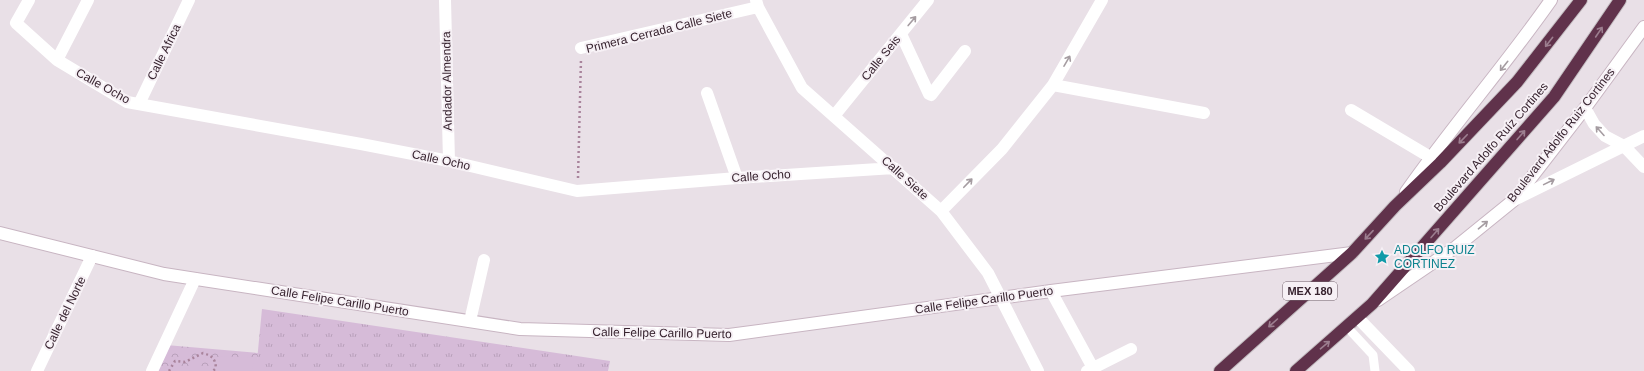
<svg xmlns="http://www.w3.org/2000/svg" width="1644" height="371" viewBox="0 0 1644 371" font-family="Arial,sans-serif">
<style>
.grass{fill:url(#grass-tufts)}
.park{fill:url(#park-crowns)}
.pitch{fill:#d6bbd8}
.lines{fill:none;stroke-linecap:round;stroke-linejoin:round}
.secondary-casing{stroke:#c8b5c2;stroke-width:14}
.highway-casing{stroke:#c3bdc1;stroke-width:14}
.path{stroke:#a9849c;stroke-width:2.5;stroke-dasharray:2 3;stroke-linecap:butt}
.lane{stroke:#fff;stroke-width:9}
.street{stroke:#fff;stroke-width:12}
.secondary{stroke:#fff;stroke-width:12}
.highway{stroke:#60324b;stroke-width:12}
.oneway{stroke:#a59ca1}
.oneway2{stroke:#9c7e8f}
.labels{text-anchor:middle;stroke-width:4;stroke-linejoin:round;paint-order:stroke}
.shield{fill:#f6f0f5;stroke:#70606a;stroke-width:1}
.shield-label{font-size:11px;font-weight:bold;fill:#37232f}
.street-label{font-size:12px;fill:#37232f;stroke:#f6f0f5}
.culture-label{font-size:12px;fill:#0d838f;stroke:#f6f0f5;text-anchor:start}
</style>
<defs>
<pattern id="grass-tufts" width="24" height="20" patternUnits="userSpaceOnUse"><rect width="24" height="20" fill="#d6bbd8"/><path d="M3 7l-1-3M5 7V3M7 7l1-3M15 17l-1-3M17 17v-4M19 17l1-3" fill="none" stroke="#b8a0ba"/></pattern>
<pattern id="park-crowns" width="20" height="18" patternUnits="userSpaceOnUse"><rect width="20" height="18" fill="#d6bbd8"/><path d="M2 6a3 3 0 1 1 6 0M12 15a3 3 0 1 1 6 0" fill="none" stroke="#b8a0ba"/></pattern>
</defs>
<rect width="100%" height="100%" fill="#e9e0e7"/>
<path class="grass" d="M 262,309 L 610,361 L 608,371 L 256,371 Z"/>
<path class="park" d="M 166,345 L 258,353 L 257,371 L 155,371 Z"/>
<path class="pitch" d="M 220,356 L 254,358 L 252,371 L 218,371 Z"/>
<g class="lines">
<g class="secondary-casing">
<path id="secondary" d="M 1406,192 C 1452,126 1505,66 1551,0
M 0,233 L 164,274 L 520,329 L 729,335 L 1051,291 L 1352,253
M 1378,300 L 1456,247 L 1514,200 L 1585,108 L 1644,27"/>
</g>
<g class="highway-casing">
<path id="highway" d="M 1220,371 L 1352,253 L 1395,206 L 1440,163 L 1517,82 L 1581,0
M 1296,371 L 1372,304 L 1554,97 L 1620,0"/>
</g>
<path class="path" d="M 578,178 L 581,59
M 169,371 L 175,361 L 185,362 L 203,353 C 212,356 215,358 216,368 L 213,371"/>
<path class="lane" d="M 1347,327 L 1373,355 L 1375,371"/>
<path class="street" d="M 29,0 L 16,23 L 57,60 L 127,102 L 361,144 L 449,161 L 577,191 L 737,178 L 894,168
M 445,0 L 449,161
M 756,0 L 758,7 L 802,88 L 941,211 L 988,273 L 1038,371
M 901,34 L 929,94 L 931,95 L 965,51
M 581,48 L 758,7
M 57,60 L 88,0
M 1053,85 L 1204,113
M 707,93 L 737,178
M 139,104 L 189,0
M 1585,108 L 1594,124 L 1605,136 L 1624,146 L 1644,167
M 1351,110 L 1430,157
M 834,116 L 928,0
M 1514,200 L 1644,136
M 941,211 L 1002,149 L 1053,85 L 1102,0
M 1051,291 L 1093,368
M 1358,318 L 1409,371
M 470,321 L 484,260
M 37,371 L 92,256
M 152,371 L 195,279
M 1087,371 L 1131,349"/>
<use href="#secondary" class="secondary"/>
<use href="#highway" class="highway"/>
</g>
<defs><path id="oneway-shaft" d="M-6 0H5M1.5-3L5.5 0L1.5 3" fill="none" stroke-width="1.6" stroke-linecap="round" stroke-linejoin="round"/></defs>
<g class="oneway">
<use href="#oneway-shaft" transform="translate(912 21) rotate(-50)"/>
<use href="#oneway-shaft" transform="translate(1067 61) rotate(-60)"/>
<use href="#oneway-shaft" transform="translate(1504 66) rotate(129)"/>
<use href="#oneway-shaft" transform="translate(1600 131) rotate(-132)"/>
<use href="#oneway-shaft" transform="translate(1549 182) rotate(-26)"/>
<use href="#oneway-shaft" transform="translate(968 183) rotate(-46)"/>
<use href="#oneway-shaft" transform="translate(1483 225) rotate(-40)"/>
</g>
<g class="oneway2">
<use href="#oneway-shaft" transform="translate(1599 32) rotate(-56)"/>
<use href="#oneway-shaft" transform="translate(1549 42) rotate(128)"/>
<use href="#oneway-shaft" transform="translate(1521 135) rotate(-49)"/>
<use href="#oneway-shaft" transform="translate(1463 139) rotate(134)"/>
<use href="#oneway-shaft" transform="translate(1435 233) rotate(-49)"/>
<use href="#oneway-shaft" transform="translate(1369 235) rotate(133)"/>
<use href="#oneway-shaft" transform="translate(1273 323) rotate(138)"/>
<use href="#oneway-shaft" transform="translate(1325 345) rotate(-40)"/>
</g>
<defs>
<g id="sight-bare" transform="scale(1.2)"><path d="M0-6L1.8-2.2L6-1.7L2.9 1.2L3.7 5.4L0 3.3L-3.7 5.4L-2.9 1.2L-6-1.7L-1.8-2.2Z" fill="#0f9aa8" stroke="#f6f0f5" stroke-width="2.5" paint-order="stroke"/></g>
</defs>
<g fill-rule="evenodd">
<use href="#sight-bare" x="1382" y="257"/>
</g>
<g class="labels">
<rect class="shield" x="1283" y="282" width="54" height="18" rx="3"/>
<g class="shield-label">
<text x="1310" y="295">MEX 180</text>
</g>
<g class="street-label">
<text transform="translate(659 31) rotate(-14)" y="4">Primera Cerrada Calle Siete</text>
<text transform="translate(164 52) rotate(-64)" y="4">Calle Africa</text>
<text transform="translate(881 58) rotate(-51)" y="4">Calle Seis</text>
<text transform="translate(447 81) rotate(-91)" y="4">Andador Almendra</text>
<text transform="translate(103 86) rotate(29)" y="4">Calle Ocho</text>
<text transform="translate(1561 135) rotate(-52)" y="4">Boulevard Adolfo Ruiz Cortines</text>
<text transform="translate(1491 147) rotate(-49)" y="4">Boulevard Adolfo Ruíz Cortines</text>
<text transform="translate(441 160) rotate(12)" y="4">Calle Ocho</text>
<text transform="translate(761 176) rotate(-4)" y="4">Calle Ocho</text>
<text transform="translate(905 178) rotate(42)" y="4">Calle Siete</text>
<text transform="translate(984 300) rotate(-8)" y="4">Calle Felipe Carillo Puerto</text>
<text transform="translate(340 301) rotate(9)" y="4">Calle Felipe Carillo Puerto</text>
<text transform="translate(65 313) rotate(-64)" y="4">Calle del Norte</text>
<text transform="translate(662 333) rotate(1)" y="4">Calle Felipe Carillo Puerto</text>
</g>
<g class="culture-label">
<text x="1394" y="254">ADOLFO RUIZ<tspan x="1394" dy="14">CORTINEZ</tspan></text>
</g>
</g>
</svg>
